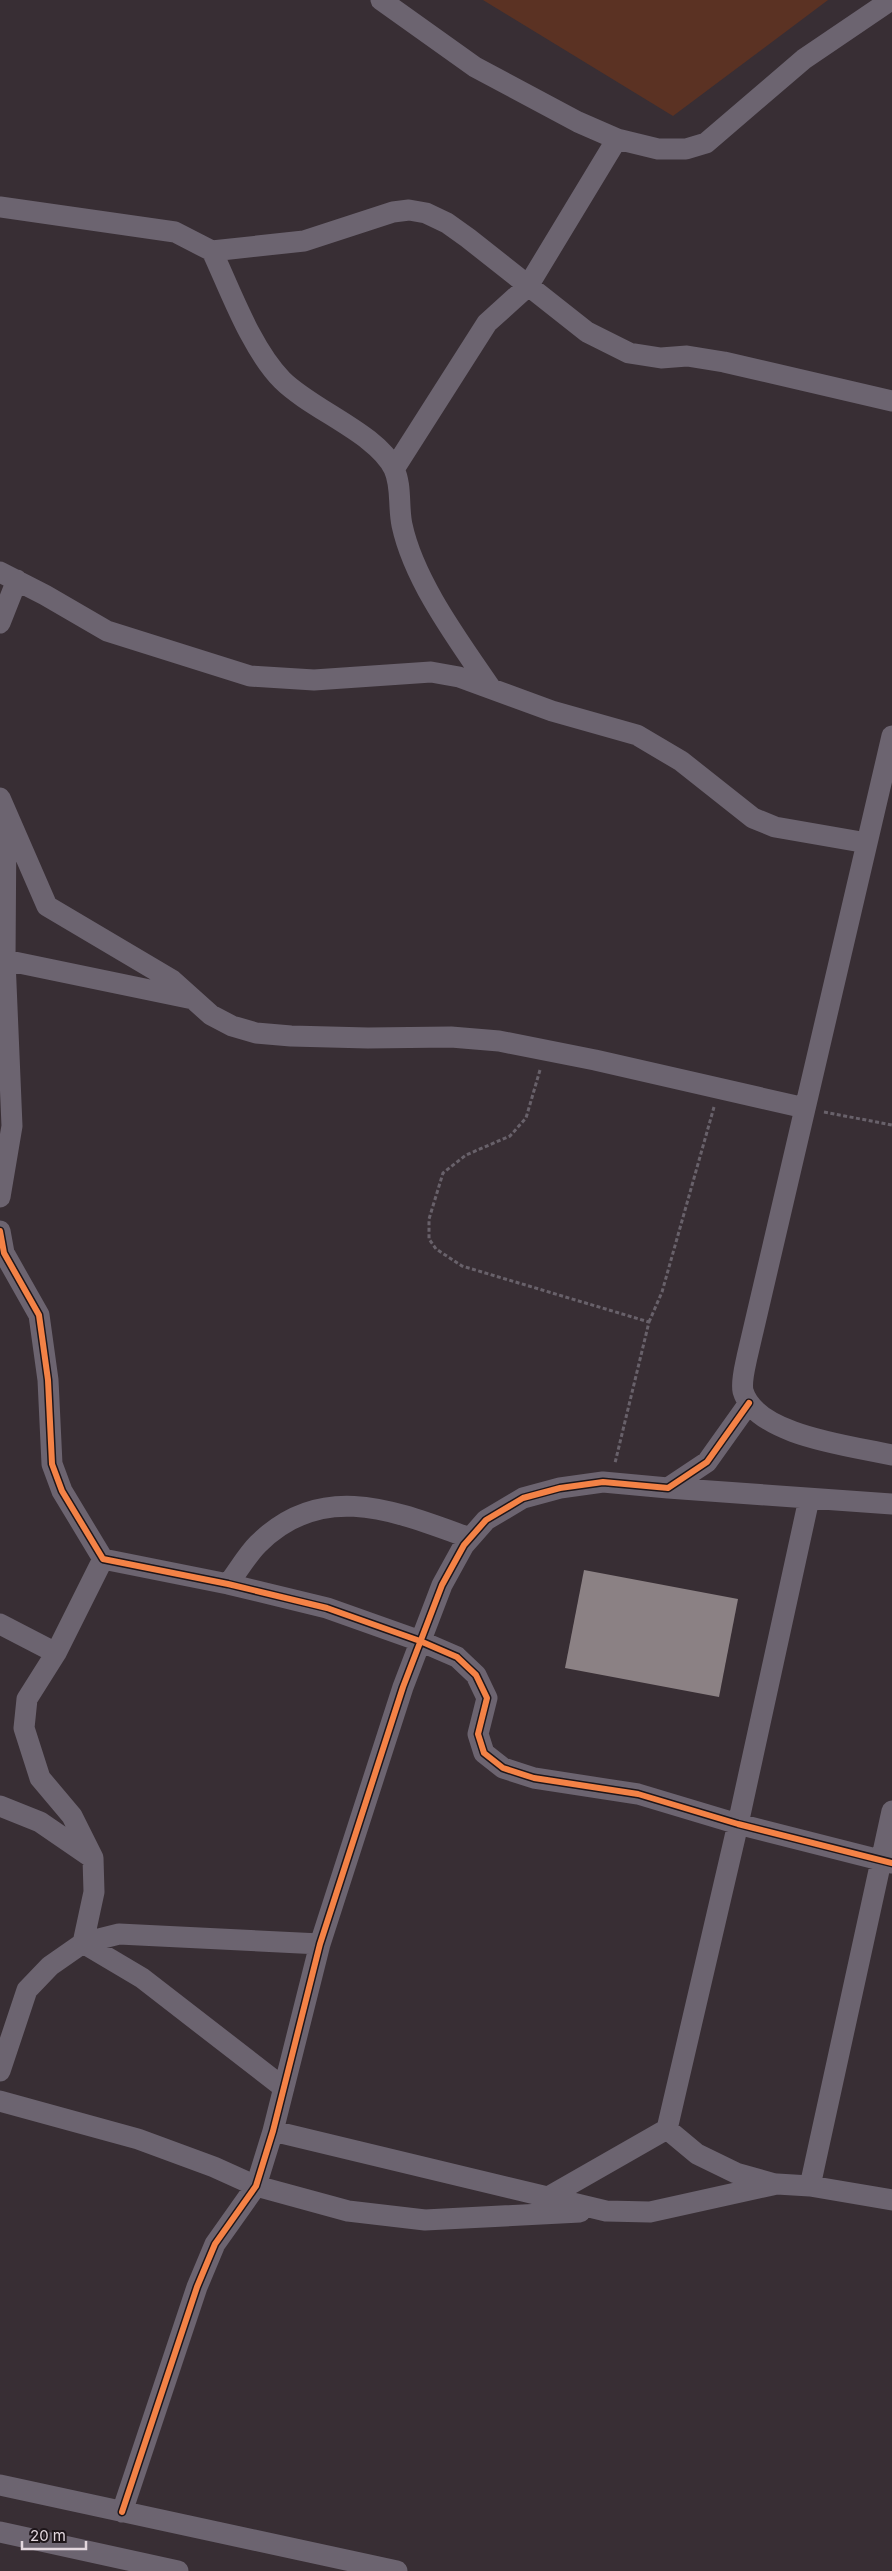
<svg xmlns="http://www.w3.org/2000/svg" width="892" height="2571" viewBox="0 0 892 2571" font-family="Inter,sans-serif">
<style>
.green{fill:#5b3223}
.building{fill:#8b8184}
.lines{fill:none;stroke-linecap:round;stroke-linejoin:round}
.path{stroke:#68616a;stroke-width:3;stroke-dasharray:4 2.5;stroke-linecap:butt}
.minor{stroke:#6c6470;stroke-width:21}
.cycleway-casing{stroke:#1e161a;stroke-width:9}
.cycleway{stroke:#f48246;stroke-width:6}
</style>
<rect width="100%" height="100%" fill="#382e34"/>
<path class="green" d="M 483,0 L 828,0 L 673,116 Z"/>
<path class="building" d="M 584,1570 L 738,1599 L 719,1697 L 565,1668 Z"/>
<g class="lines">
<path class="path" d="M 540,1070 L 526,1118 L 510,1136 L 466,1155 L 443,1173 L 429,1219 L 429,1239 L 436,1249 L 462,1266 L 649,1322 L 615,1463
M 824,1112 L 892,1125
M 649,1322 L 662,1292 L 714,1107"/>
<path class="minor" d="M 381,0 L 475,67 L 578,122 L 617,139 L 658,149 L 686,149 L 706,143 L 804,59 L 891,0
M 0,207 L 175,232 L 212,251 L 304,241 L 393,212 L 409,210 L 426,213 L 447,223 L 468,238 L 587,332 L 629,353 L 661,358 L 687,356 L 724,362 L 892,401
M 212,251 C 231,292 251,348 282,380 C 312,410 378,434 394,469 C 402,486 398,506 402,525 C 414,581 458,640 490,687
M 394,469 L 487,323 L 528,286 L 617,139
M 0,572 L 45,595 L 107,631 L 250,676 L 314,680 L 431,672 L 459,677 L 552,711 L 637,735 L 681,761 L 753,818 L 775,827 L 867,843
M 0,623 L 17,580
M 892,736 L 747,1357 C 745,1367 741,1381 743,1391 C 756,1436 853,1446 892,1455
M 0,798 L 47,906 L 172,980 L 211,1015 L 232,1026 L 256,1033 L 291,1036 L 368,1038 L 451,1037 L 499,1041 L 595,1060 L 805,1108
M 0,959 L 193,999
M 0,1197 L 12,1126 L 5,960 L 6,820
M 0,1231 L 4,1253 L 39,1315 L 48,1380 L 52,1464 L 62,1491 L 103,1559 L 228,1584 L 327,1608 L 420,1641 L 457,1657 L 476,1675 L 487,1698 L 478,1734 L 484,1753 L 503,1768 L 534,1778 L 638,1794 L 738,1824 L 892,1863
M 668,1488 L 892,1504
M 103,1559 L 56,1653 L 27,1699 L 24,1728 L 40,1778 L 72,1816 L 93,1858 L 94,1892 L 83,1943 L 142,1978 L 284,2088
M 228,1584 C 238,1571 247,1555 258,1544 C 323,1479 397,1512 470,1538
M 0,1624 L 56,1653
M 0,1806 L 40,1822 L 91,1857
M 0,2071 L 27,1990 L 50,1966 L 83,1943 L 119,1934 L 320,1944
M 0,2101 L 138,2139 L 214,2167 L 256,2186 L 348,2211 L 425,2220 L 580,2212
M 667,2129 L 697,2154 L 736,2173 L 775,2184
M 273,2131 L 606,2211 L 650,2212 L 777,2184 L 810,2186 L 892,2200
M 810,2186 L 892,1811
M 548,2197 L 667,2129 L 738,1824 L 809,1499
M 0,2485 L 397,2571
M 122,2512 L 197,2287 L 215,2244 L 256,2186 L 273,2131 L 320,1944 L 403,1687 L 442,1585 L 464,1545 L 486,1520 L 523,1498 L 560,1488 L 603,1482 L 668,1488 L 707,1462 L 749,1403
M 0,2532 L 178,2571"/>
<g class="cycleway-casing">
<path id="cycleway" d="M 0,1231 L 4,1253 L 39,1315 L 48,1380 L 52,1464 L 62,1491 L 103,1559 L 228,1584 L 327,1608 L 420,1641 L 457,1657 L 476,1675 L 487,1698 L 478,1734 L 484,1753 L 503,1768 L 534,1778 L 638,1794 L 738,1824 L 892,1863
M 122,2512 L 197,2287 L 215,2244 L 256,2186 L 273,2131 L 320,1944 L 403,1687 L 442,1585 L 464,1545 L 486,1520 L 523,1498 L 560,1488 L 603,1482 L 668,1488 L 707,1462 L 749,1403"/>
</g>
<use href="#cycleway" class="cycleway"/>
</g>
<path d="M22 2541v8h64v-8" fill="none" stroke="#e3d7de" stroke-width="2.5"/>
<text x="30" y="2541" font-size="15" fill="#e3d7de" stroke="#1e161a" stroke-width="4" paint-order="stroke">20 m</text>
</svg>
